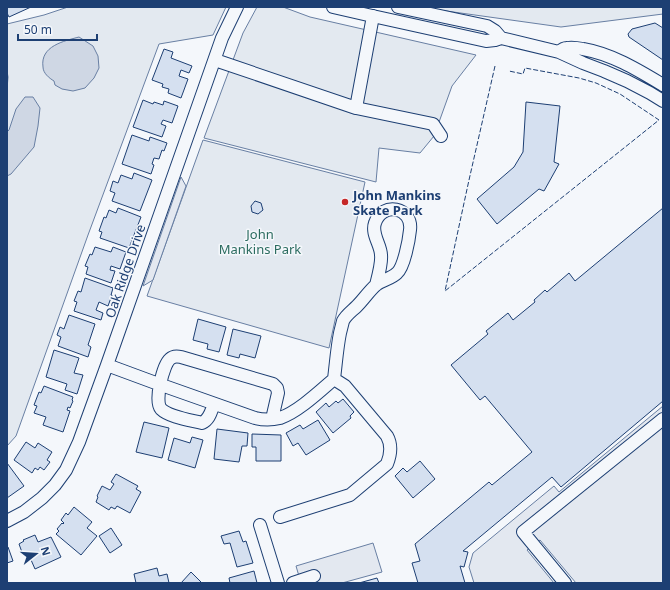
<svg xmlns="http://www.w3.org/2000/svg" width="670" height="590" viewBox="0 0 670 590" font-family="'Noto Sans',sans-serif">
<style>
.green{fill:#e3e9f0;stroke:#687fa3}
.parking{fill:#e3e8f0;stroke:#687fa3}
.water{fill:#cfd7e4;stroke:#687fa3}
.building{fill:#d5e0f0;stroke:#1d3f73}
.lines{fill:none;stroke-linecap:round;stroke-linejoin:round}
.minor-casing{stroke:#1d3f73;stroke-width:14}
.minor{stroke:#f4f7fb;stroke-width:12}
.fence{stroke:#1d3f73;stroke-width:1;stroke-dasharray:5 2;stroke-linecap:butt}
.poi-dot{fill:#c62828;stroke:#f4f7fb;stroke-width:1.5}
.labels{text-anchor:middle;stroke-width:3;stroke-linejoin:round;paint-order:stroke}
.poi-label{font-size:13px;font-weight:bold;fill:#1d3f73;stroke:#f4f7fb;text-anchor:start}
.park-label{font-size:13px;fill:#2c6c60;stroke:#f4f7fb}
.street-label{font-size:13px;fill:#1d3f73;stroke:#f4f7fb}
</style>
<rect width="100%" height="100%" fill="#f4f7fb"/>
<path class="green" d="M 68,7 L 226,7 L 213,35 L 159,44 L 88,235 L 16,436 L 7,446 L 7,89 L 8,77 L 7,71 L 7,24 L 44,15 Z
M 257,7 L 283,7 L 310,17 L 476,55 L 452,86 L 434,136 L 420,153 L 379,148 L 376,182 L 204,138 L 243,33 Z
M 427,7 L 663,7 L 663,14 L 561,27 L 439,10 Z
M 203,140 L 365,182 L 329,348 L 147,296 Z"/>
<path class="parking" d="M 181,177 L 186,186 L 153,280 L 143,286 Z
M 663,406 L 663,583 L 576,583 L 540,540 L 527,550 L 554,583 L 474,583 L 469,567 L 473,553 L 554,486 L 559,492 Z
M 373,543 L 382,572 L 342,583 L 301,583 L 296,566 Z"/>
<path class="water" d="M 79,37 L 93,46 L 98,56 L 99,68 L 94,78 L 85,88 L 73,91 L 62,89 L 55,85 L 54,81 C 49,78 43,73 43,67 C 40,46 64,41 79,37 Z
M 25,97 L 33,97 L 40,108 L 38,126 L 34,147 L 11,174 L 7,176 L 7,132 L 9,130 L 16,109 Z"/>
<path class="building" d="M 7,7 L 31,7 L 9,17 L 7,13 Z
M 655,23 L 663,28 L 663,60 L 629,37 L 628,34 L 632,29 Z
M 164,49 L 173,52 L 171,58 L 192,66 L 189,73 L 181,70 L 179,76 L 188,79 L 181,98 L 168,93 L 169,89 L 162,87 L 163,84 L 152,80 Z
M 143,100 L 153,104 L 154,102 L 163,105 L 164,101 L 178,106 L 172,123 L 163,120 L 161,124 L 166,126 L 162,137 L 133,127 Z
M 526,102 L 560,106 L 554,162 L 559,164 L 544,191 L 539,189 L 497,224 L 477,199 L 514,167 L 523,152 Z
M 132,135 L 149,141 L 150,137 L 167,143 L 164,151 L 162,150 L 159,159 L 154,158 L 152,164 L 154,165 L 151,174 L 122,164 Z
M 134,173 L 152,180 L 140,211 L 112,201 L 115,193 L 110,191 L 113,181 L 118,183 L 121,175 L 132,179 Z
M 255,201 L 261,203 L 263,210 L 258,214 L 252,212 L 251,206 Z
M 118,208 L 141,217 L 129,248 L 100,238 L 102,232 L 99,231 L 104,217 L 106,218 L 109,210 L 116,213 Z
M 663,208 L 663,401 L 561,487 L 552,477 L 463,551 L 468,552 L 464,567 L 460,566 L 465,583 L 418,583 L 412,563 L 420,561 L 415,544 L 489,482 L 492,485 L 532,452 L 485,396 L 480,400 L 451,365 L 488,334 L 486,331 L 508,313 L 513,320 L 535,302 L 534,300 L 545,290 L 547,292 L 569,273 L 575,281 Z
M 95,247 L 111,252 L 113,247 L 126,252 L 120,269 L 111,266 L 110,270 L 115,271 L 111,283 L 86,274 L 88,267 L 85,266 L 90,254 L 92,255 Z
M 85,278 L 113,288 L 111,295 L 112,295 L 108,306 L 99,302 L 96,310 L 103,313 L 101,320 L 74,311 L 77,302 L 74,301 L 78,291 L 81,292 Z
M 69,315 L 95,324 L 88,345 L 91,347 L 88,357 L 58,346 L 61,337 L 57,335 L 60,327 L 64,329 Z
M 198,319 L 226,327 L 219,352 L 207,349 L 208,344 L 193,340 Z
M 233,329 L 261,336 L 255,358 L 240,354 L 239,358 L 227,355 Z
M 54,350 L 79,358 L 74,373 L 83,375 L 77,394 L 65,390 L 67,384 L 46,377 Z
M 44,386 L 73,397 L 72,400 L 73,401 L 70,408 L 68,407 L 67,410 L 70,411 L 63,432 L 43,425 L 46,417 L 34,413 L 37,406 L 34,405 L 39,392 L 41,393 Z
M 343,399 L 354,412 L 350,416 L 351,418 L 333,433 L 316,412 L 326,403 L 329,407 L 336,401 L 338,403 Z
M 318,420 L 330,440 L 306,455 L 298,443 L 293,446 L 286,433 L 300,425 L 303,429 Z
M 144,422 L 169,428 L 162,458 L 136,452 Z
M 217,429 L 248,433 L 247,446 L 242,446 L 239,462 L 214,459 Z
M 252,434 L 281,435 L 281,461 L 256,461 L 256,447 L 252,447 Z
M 192,437 L 203,440 L 195,468 L 168,460 L 174,438 L 190,443 Z
M 26,442 L 35,448 L 38,443 L 52,452 L 47,460 L 50,462 L 44,470 L 40,467 L 38,470 L 35,468 L 32,473 L 14,460 Z
M 420,461 L 435,479 L 413,498 L 395,476 L 403,468 L 407,472 Z
M 7,463 L 24,486 L 7,498 Z
M 116,474 L 138,486 L 136,489 L 141,492 L 130,513 L 117,506 L 115,509 L 111,507 L 109,510 L 96,502 L 98,497 L 97,496 L 102,486 L 110,490 L 114,484 L 111,482 Z
M 74,507 L 92,522 L 87,528 L 97,536 L 81,555 L 56,534 L 59,531 L 57,529 L 62,523 L 63,524 L 64,523 L 61,520 L 66,513 L 68,515 Z
M 111,528 L 122,545 L 110,553 L 99,536 Z
M 239,531 L 243,542 L 246,541 L 253,563 L 237,567 L 230,543 L 224,544 L 221,536 Z
M 35,535 L 38,542 L 51,537 L 61,557 L 35,569 L 28,553 L 23,555 L 19,544 L 24,541 L 23,540 Z
M 7,547 L 8,547 L 13,561 L 7,563 Z
M 157,568 L 159,576 L 167,574 L 169,583 L 136,583 L 134,574 Z
M 254,571 L 257,583 L 230,583 L 229,578 Z
M 191,572 L 201,582 L 200,583 L 181,583 Z
M 377,578 L 379,583 L 359,583 Z"/>
<g class="lines">
<g class="minor-casing">
<path id="minor" d="M 333,7 L 368,15 L 486,41 L 495,40 L 501,38 L 559,52 L 583,63 L 604,71 L 627,81 L 650,93 L 663,101
M 398,7 L 487,26 L 495,31 L 501,38
M 559,52 C 561,50 564,48 567,48 C 572,47 578,48 583,49 C 612,54 638,70 663,85
M 215,60 L 356,108 L 433,124 L 441,136
M 356,108 L 373,16
M 107,365 L 153,382 L 255,418 C 263,420 272,420 280,418 C 298,412 320,391 334,379 C 336,363 337,348 340,333 C 341,329 342,325 343,321 C 346,315 352,311 357,306 C 364,299 369,291 376,285 C 382,280 391,279 397,273 C 404,267 409,240 410,230 C 413,207 382,201 375,223 C 371,234 381,245 381,255 C 382,263 378,277 376,285
M 214,404 C 211,411 210,419 202,423 C 190,420 169,417 161,409 C 154,401 163,365 170,359 C 173,356 177,356 181,357 L 273,384 L 277,388 L 278,393 L 272,419
M 280,517 L 350,495 L 387,464 C 391,454 392,445 387,436 L 345,386 L 334,379
M 7,521 L 24,512 L 42,498 L 55,485 L 66,470 L 79,442 L 107,365 L 222,38 L 237,7
M 260,525 L 278,583
M 293,583 L 314,576
M 565,583 L 523,532 L 663,419"/>
</g>
<use href="#minor" class="minor"/>
<path class="fence" d="M 495,66 L 469,180 L 445,291 L 659,120 L 620,94 L 596,83 L 579,78 L 525,68 L 523,74 L 509,71"/>
</g>
<circle class="poi-dot" cx="345" cy="202" r="4"/>
<g class="labels">
<g class="poi-label">
<text x="353" y="200">John Mankins<tspan x="353" dy="15">Skate Park</tspan></text>
</g>
<g class="park-label">
<text x="260" y="239">John<tspan x="260" dy="15">Mankins Park</tspan></text>
</g>
<g class="street-label">
<text transform="translate(125 271) rotate(-71)" y="5">Oak Ridge Drive</text>
</g>
</g>
<rect width="670" height="590" fill="none" stroke="#1d3f73" stroke-width="16"/>
<g transform="translate(36 554) rotate(73)" stroke="#f4f7fb" stroke-width="3" paint-order="stroke">
<path d="M0-3L7 15L0 10L-7 15Z" fill="#1d3f73"/>
<text y="-6" font-size="11" font-weight="bold" text-anchor="middle" fill="#1d3f73">N</text>
</g>
<path d="M18 34v6h79v-6" fill="none" stroke="#1d3f73" stroke-width="2"/>
<text x="24" y="34" font-size="12" fill="#1d3f73" stroke="#f4f7fb" stroke-width="3" paint-order="stroke">50 m</text>
</svg>
